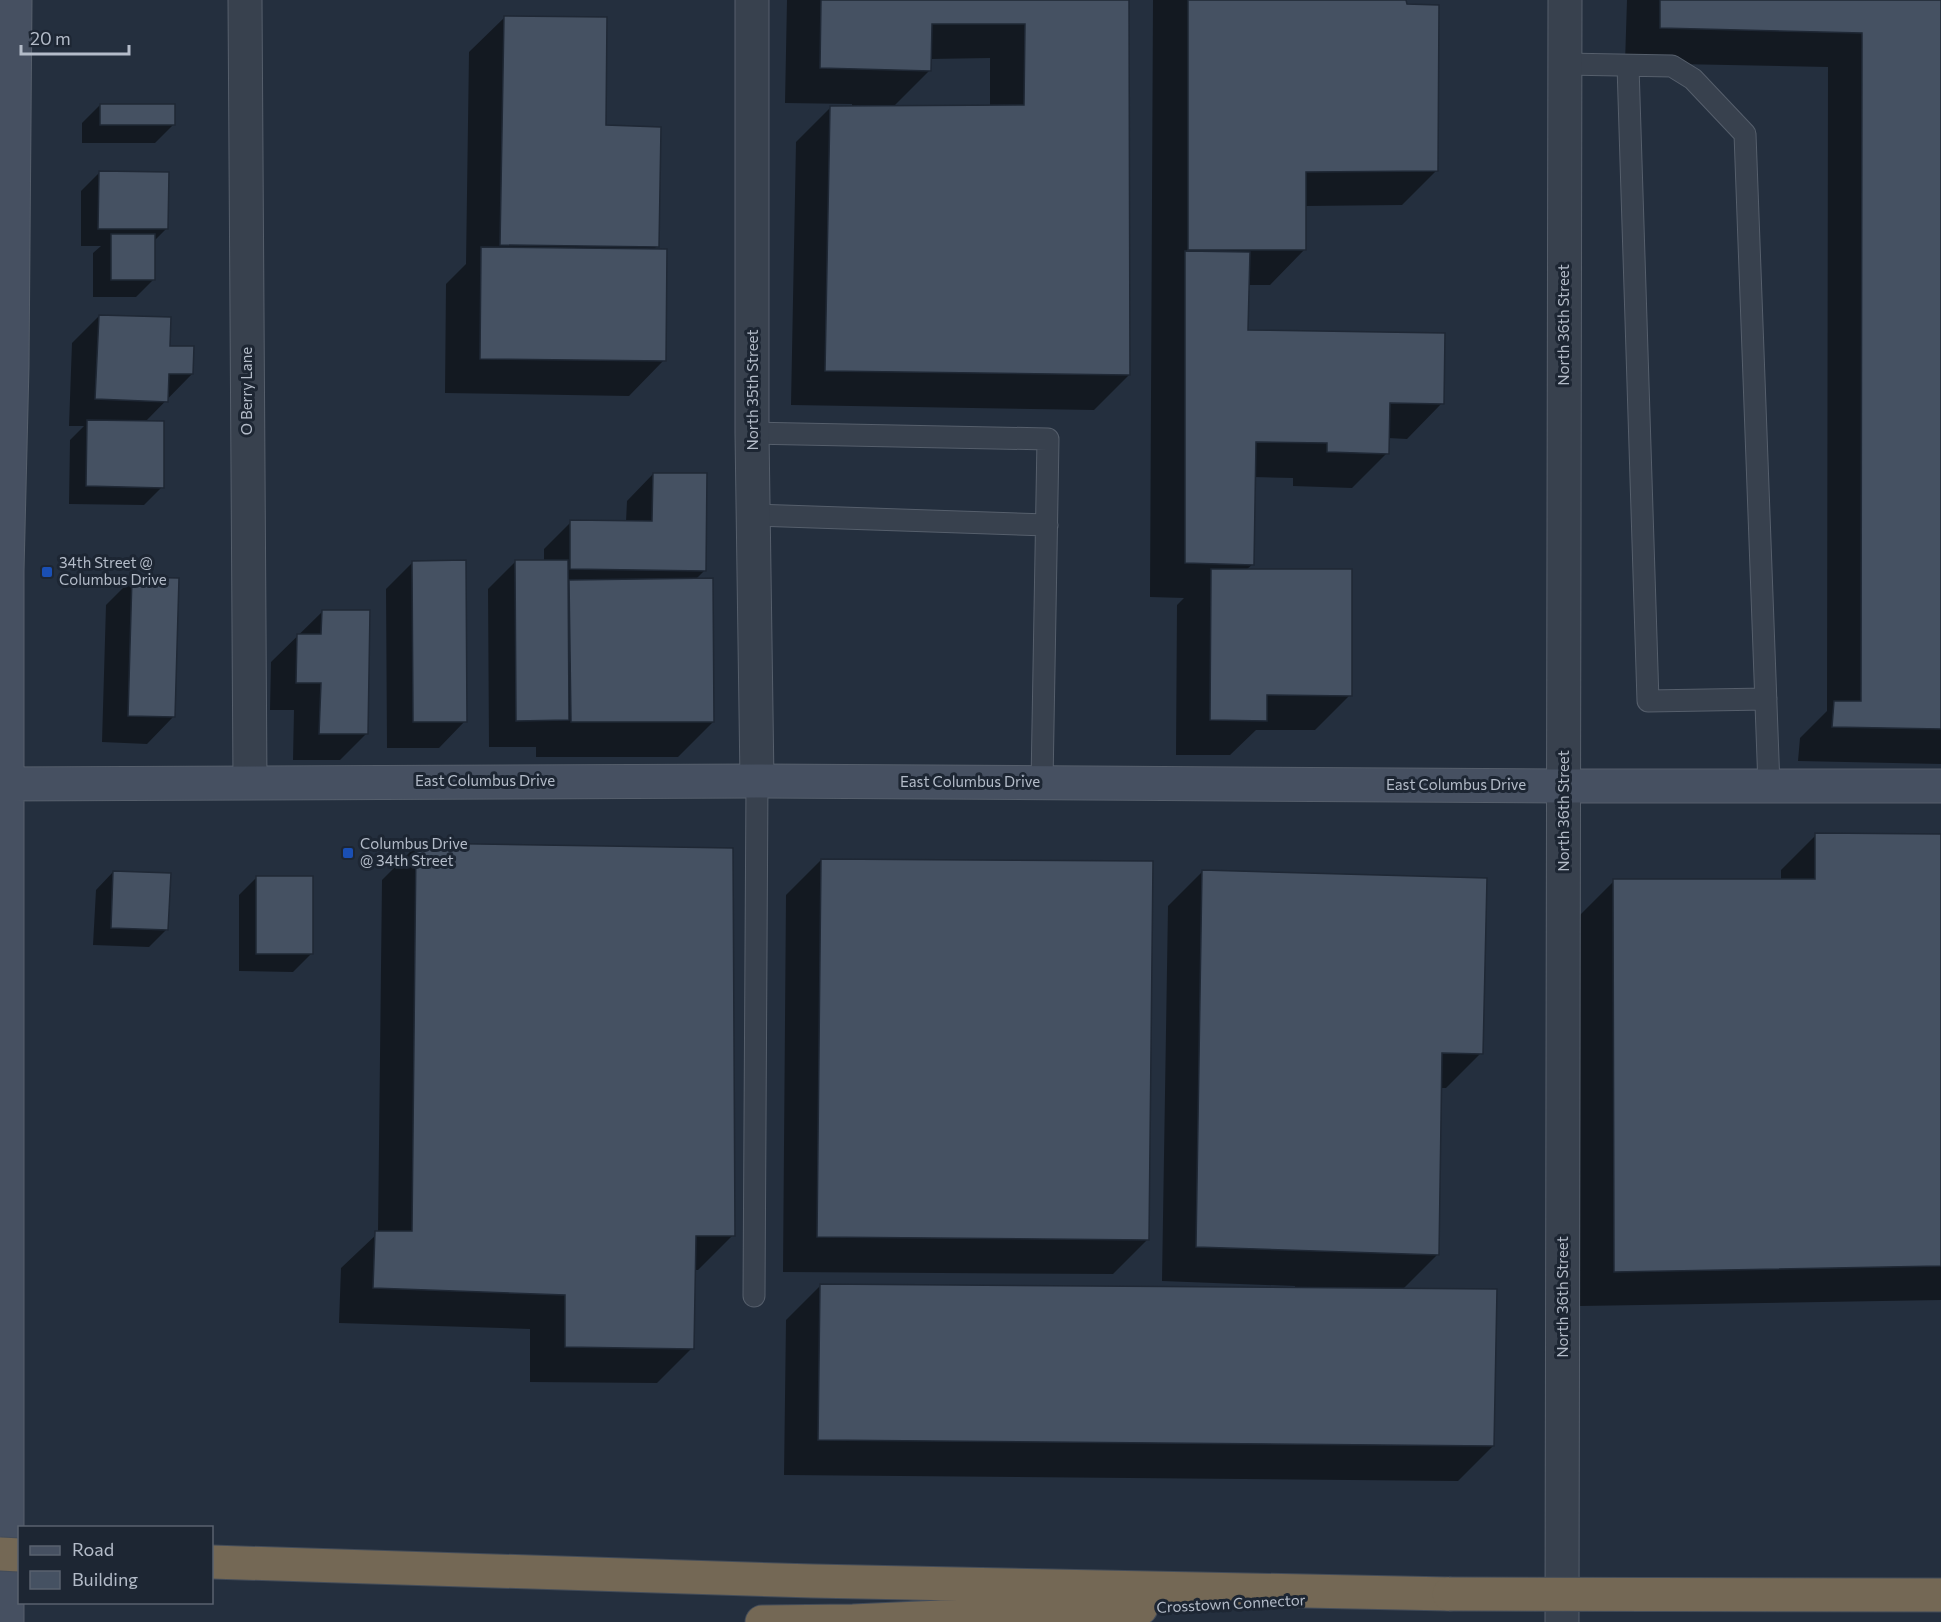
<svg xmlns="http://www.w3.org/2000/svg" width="1941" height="1622" viewBox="0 0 1941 1622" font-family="Commissioner,sans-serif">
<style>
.shadow{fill:#0007;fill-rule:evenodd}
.building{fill:#455162;stroke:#1f2835;stroke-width:1.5}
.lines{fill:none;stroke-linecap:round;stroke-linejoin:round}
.lane-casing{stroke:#565f6c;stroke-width:23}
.street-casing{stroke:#565f6c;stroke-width:35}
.secondary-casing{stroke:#565f6c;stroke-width:35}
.highway-casing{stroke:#434c59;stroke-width:35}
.lane{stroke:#38414e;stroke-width:21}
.street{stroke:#38414e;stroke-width:33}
.secondary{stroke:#465061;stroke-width:33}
.highway{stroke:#746855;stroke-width:33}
.highway-bridge-casing{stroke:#434c59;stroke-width:35;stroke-linecap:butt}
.highway-bridge{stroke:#746855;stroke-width:33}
.transit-dot{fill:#1a4fb4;stroke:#1d2633;stroke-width:2}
.labels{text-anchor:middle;stroke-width:6;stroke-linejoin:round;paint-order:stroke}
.street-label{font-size:15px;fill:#b4bcc9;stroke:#1d2633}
.poi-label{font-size:15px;fill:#b4bcc9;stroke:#1d2633;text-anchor:start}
</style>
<rect width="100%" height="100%" fill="#242f3e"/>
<path class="shadow" d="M 787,0 L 1128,0 L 1129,375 L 1094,410 L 791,405 L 796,142 L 831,107 L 852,107 L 852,104 L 785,103 ZM 990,58 L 990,107 L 893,107 L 930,70 L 930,59 Z
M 1153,0 L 1405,0 L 1437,170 L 1402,205 L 1305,206 L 1305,249 L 1270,285 L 1248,285 L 1247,332 L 1442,403 L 1407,439 L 1388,438 L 1387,453 L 1352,488 L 1293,486 L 1293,478 L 1254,477 L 1253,564 L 1246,570 L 1350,695 L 1315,730 L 1256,730 L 1230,755 L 1176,755 L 1177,605 L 1184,598 L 1150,597 Z
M 1627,0 L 1941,0 L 1941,764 L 1798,761 L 1800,738 L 1827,711 L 1828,67 L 1625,63 Z
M 505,17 L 604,126 L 657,246 L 653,250 L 664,360 L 629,396 L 445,393 L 446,284 L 466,264 L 469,52 Z
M 100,105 L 173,125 L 155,143 L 82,143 L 82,123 Z
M 99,173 L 167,228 L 154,241 L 154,279 L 136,297 L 93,297 L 93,253 L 101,246 L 81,246 L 81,191 Z
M 99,316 L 168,347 L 192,374 L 145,422 L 162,487 L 144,505 L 69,504 L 70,440 L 84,426 L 69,426 L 72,343 Z
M 653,474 L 704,571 L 695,580 L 713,722 L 678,757 L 536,757 L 536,747 L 489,747 L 488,589 L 515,562 L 544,562 L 544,549 L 571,522 L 626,522 L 627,501 Z
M 412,563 L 465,721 L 439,748 L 387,748 L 386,589 Z
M 133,578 L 173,717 L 147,744 L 102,742 L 106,605 Z
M 322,612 L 367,733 L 340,760 L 293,760 L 294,710 L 270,710 L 271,662 Z
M 1816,835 L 1941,836 L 1941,1300 L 1580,1306 L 1579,916 L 1614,881 L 1781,881 L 1781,870 Z
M 417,845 L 733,1235 L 698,1270 L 694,1270 L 692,1348 L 657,1383 L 530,1382 L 530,1329 L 339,1323 L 341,1268 L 378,1233 L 382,880 Z
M 821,860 L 1148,1239 L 1113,1274 L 783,1272 L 786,895 Z
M 1203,871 L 1481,1053 L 1446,1088 L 1440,1088 L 1437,1255 L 1402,1290 L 1493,1446 L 1458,1481 L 784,1475 L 786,1320 L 821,1285 L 1295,1289 L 1295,1286 L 1162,1281 L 1168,906 Z
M 113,872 L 167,929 L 149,947 L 93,945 L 96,890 Z
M 257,877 L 311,954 L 293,972 L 239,971 L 239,895 Z"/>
<path class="building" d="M 821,0 L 1129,0 L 1130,375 L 825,371 L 830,106 L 1024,105 L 1025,24 L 932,24 L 931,71 L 820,68 Z
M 1188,0 L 1406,0 L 1407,4 L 1439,5 L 1438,171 L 1306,172 L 1306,250 L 1188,250 Z
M 1660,0 L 1941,0 L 1941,729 L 1832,727 L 1834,701 L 1861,701 L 1862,33 L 1660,28 Z
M 504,16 L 607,17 L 606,125 L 661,127 L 659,247 L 500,245 Z
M 100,104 L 175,104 L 175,125 L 100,125 Z
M 99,171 L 169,172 L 168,229 L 98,229 Z
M 111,234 L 155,234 L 155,280 L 111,280 Z
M 481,247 L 667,249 L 666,361 L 480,359 Z
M 1185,251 L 1250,252 L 1248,330 L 1445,333 L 1444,404 L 1390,403 L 1389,454 L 1327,452 L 1327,443 L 1256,442 L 1254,565 L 1185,563 Z
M 99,315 L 171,317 L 170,346 L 194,346 L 193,374 L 169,374 L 168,402 L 95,399 Z
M 87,420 L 164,421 L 164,488 L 86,486 Z
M 653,473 L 707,473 L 706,571 L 570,569 L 570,520 L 652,521 Z
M 466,560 L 467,722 L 413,722 L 412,561 Z
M 515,560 L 568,560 L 569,720 L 516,721 Z
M 1211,569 L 1352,569 L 1352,696 L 1267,695 L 1267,721 L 1210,720 Z
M 132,577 L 179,578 L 175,717 L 128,716 Z
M 713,578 L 714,722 L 571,722 L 569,580 Z
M 322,610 L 370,610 L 368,734 L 319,734 L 321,683 L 296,683 L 297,634 L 321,634 Z
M 1815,833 L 1941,834 L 1941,1266 L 1614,1272 L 1613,879 L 1815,879 Z
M 416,843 L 733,848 L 735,1236 L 696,1236 L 694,1349 L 565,1347 L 565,1295 L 373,1288 L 375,1231 L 412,1231 Z
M 821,859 L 1153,861 L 1149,1240 L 817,1237 Z
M 1202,870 L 1487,878 L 1483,1054 L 1442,1053 L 1439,1255 L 1196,1247 Z
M 113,871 L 171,873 L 168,930 L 111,928 Z
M 256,876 L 313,876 L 313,954 L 256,954 Z
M 820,1284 L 1497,1289 L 1494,1446 L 818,1440 Z"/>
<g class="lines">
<g class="lane-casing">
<path id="lane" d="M 1565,64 L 1672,66 L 1693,79 L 1745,134 L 1769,786
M 1628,66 L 1648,701 L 1766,699
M 752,433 L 1048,439 L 1042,783
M 755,515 L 1047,525
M 754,1296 L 757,781"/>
</g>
<g class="street-casing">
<path id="street" d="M 245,0 L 250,782
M 752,0 L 752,433 L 757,781
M 1562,1622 L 1565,0"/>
</g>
<g class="secondary-casing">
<path id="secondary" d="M 0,784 L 757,781 L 1564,786 L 1941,786
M 7,1622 L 7,571 L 12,366 L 15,0"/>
</g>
<g class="highway-casing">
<path id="highway" d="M 212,1562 L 813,1581 L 1449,1594
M 762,1622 L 853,1621 L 1141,1608"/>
</g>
<use href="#lane" class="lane"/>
<use href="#street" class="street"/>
<use href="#secondary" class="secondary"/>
<use href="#highway" class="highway"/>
<g class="highway-bridge-casing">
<path id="highway-bridge" d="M 0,1554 L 20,1555
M 1449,1594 L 1941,1595"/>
</g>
<use href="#highway-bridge" class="highway-bridge"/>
</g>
<g class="transit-dot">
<rect x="41" y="566" width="12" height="12" rx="3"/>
<rect x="342" y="847" width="12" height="12" rx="3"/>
</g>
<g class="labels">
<g class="street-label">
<text transform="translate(1564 325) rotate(-90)" y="5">North 36th Street</text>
<text transform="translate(753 390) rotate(-90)" y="5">North 35th Street</text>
<text transform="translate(247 391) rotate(-90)" y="5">O Berry Lane</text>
<text x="485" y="786">East Columbus Drive</text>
<text x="970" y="787">East Columbus Drive</text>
<text x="1456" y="790">East Columbus Drive</text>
<text transform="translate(1564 811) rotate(-90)" y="5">North 36th Street</text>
<text transform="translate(1563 1297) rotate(-90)" y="5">North 36th Street</text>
<text transform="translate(1231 1604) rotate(-3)" y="5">Crosstown Connector</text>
</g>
<g class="poi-label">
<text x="59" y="568">34th Street @<tspan x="59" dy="17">Columbus Drive</tspan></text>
<text x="360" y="849">Columbus Drive<tspan x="360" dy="17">@ 34th Street</tspan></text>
</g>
</g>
<rect x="18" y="1526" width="195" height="78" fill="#1d2633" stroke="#59626f" stroke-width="1.5"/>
<rect x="30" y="1546" width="30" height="9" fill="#465061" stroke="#59626f" stroke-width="1.5"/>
<text x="72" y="1556" font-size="18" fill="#b4bcc9">Road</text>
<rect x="30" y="1571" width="30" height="18" fill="#455162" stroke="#59626f" stroke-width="1.5"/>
<text x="72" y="1586" font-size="18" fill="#b4bcc9">Building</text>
<path d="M21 45v9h108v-9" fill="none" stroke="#b4bcc9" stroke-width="3"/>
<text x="30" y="45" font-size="18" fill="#b4bcc9" stroke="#1d2633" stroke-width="4.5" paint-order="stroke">20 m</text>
</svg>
